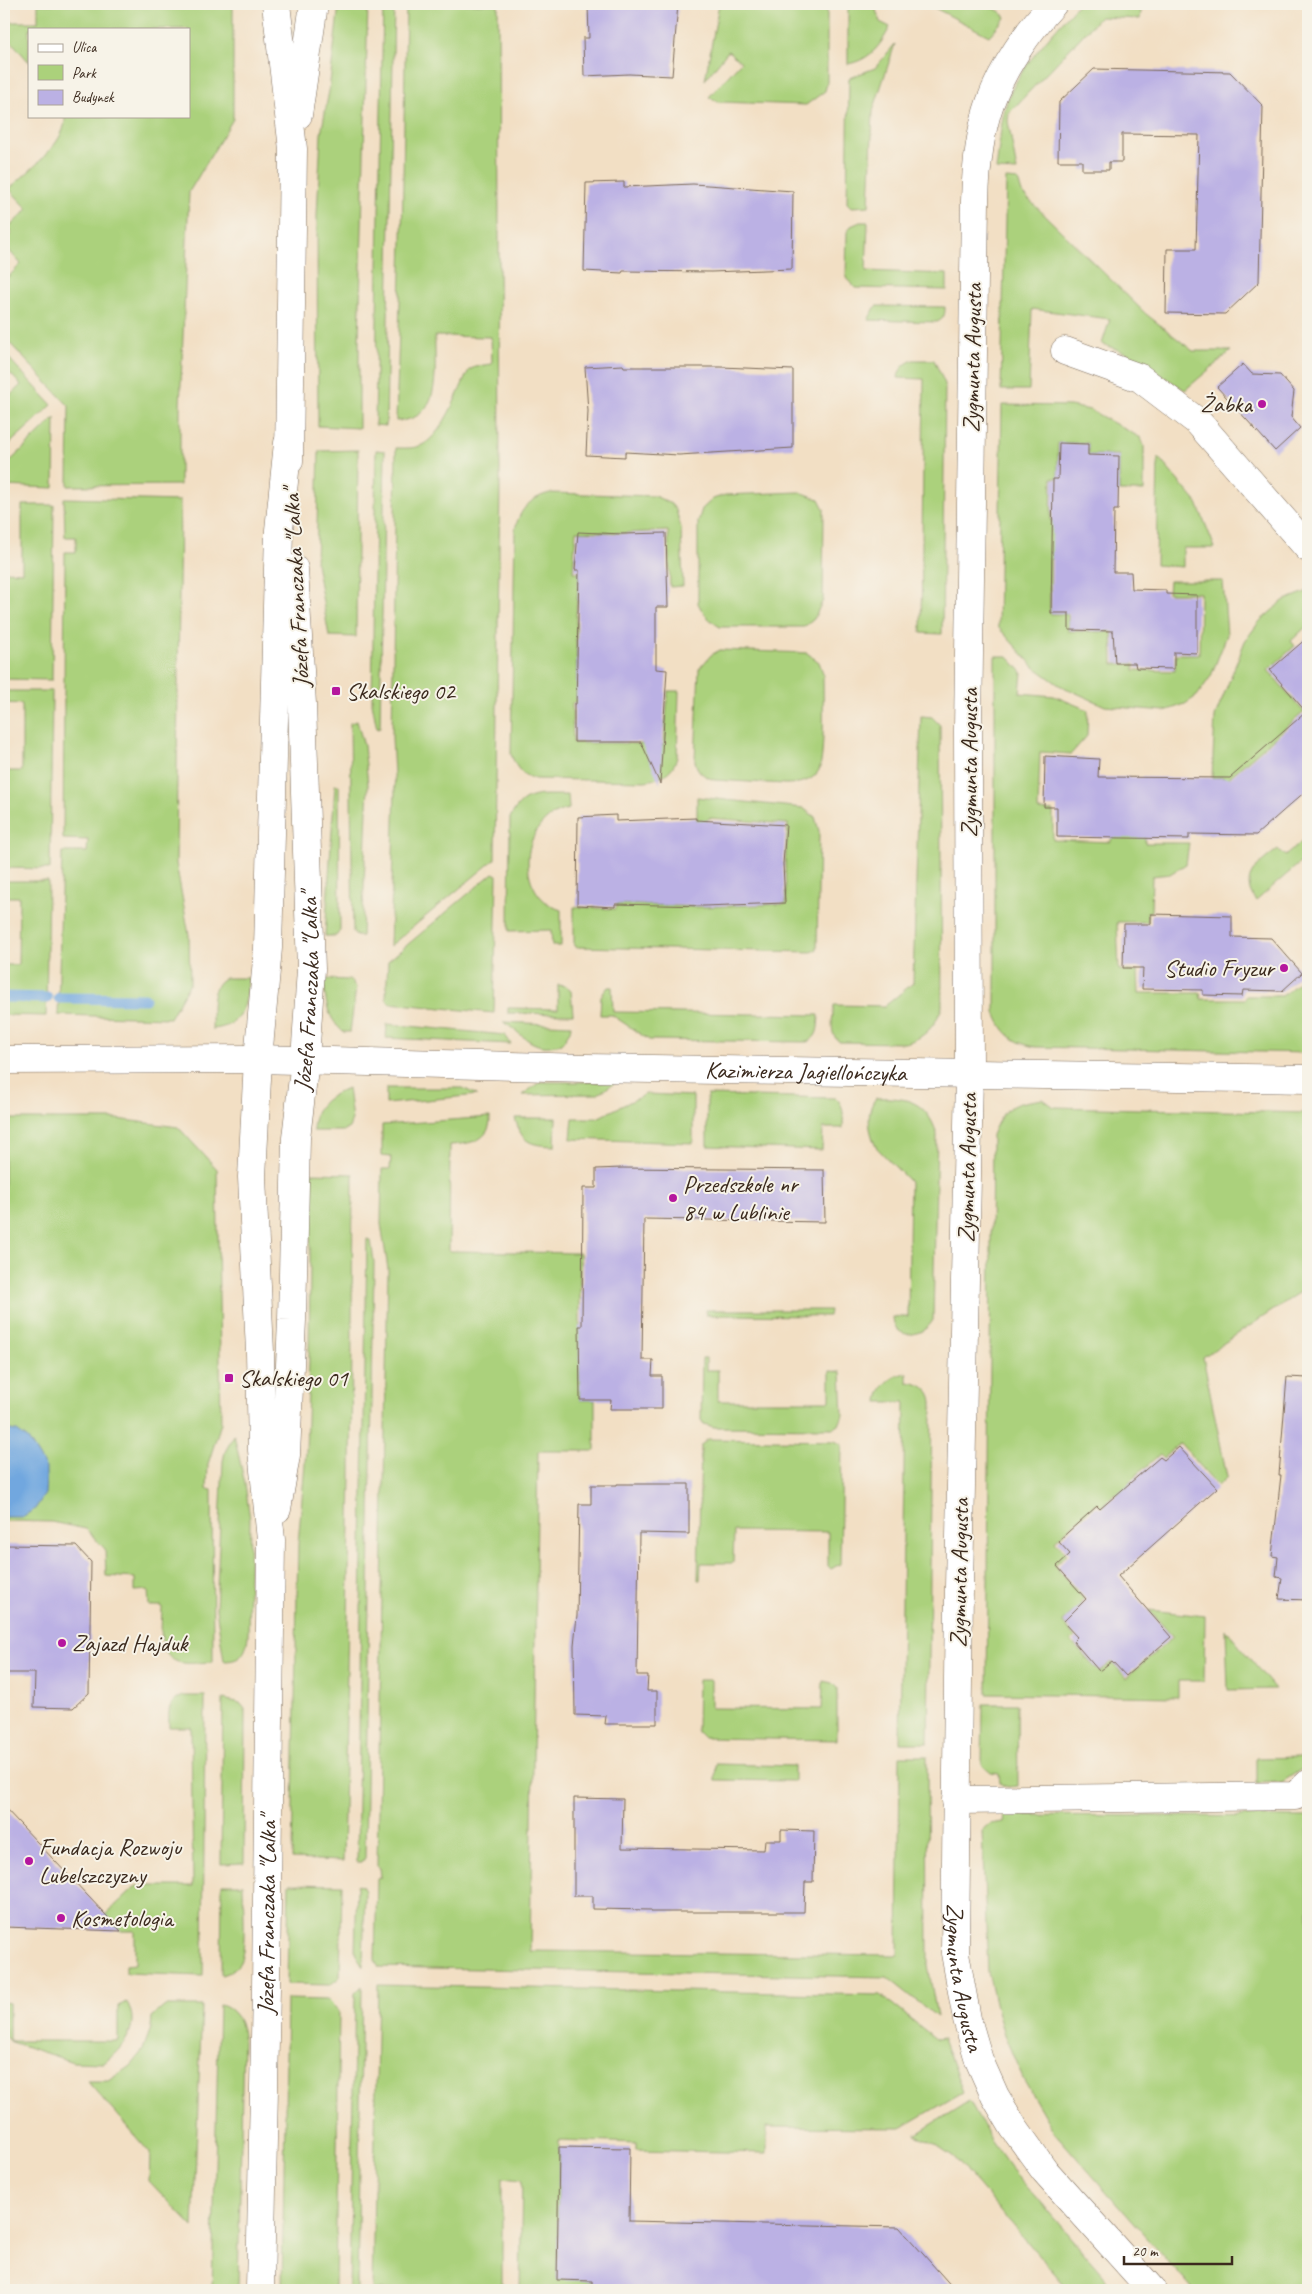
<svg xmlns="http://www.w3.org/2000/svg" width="1312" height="2294" viewBox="0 0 1312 2294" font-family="Caveat,sans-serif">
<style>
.green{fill:#abd17b;stroke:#737e4c}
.water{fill:#71a7df;stroke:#56687e}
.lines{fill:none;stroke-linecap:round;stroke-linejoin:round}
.stream{stroke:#71a7df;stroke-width:11}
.building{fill:#bbb1e4}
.minor-casing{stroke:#7b6958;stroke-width:29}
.tertiary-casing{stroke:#7b6958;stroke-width:29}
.minor{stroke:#fff;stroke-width:28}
.tertiary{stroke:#fff;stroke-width:28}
.poi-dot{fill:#b5179e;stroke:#f7f3e8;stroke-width:2}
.labels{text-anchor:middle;stroke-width:4;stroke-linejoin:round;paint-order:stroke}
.street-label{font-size:24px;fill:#3b2a1e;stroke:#f7f3e8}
.poi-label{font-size:24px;fill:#3b2a1e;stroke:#f7f3e8;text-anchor:start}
</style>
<rect width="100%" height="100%" fill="#f7f3e8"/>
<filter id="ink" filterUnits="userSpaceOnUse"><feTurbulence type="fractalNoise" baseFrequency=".02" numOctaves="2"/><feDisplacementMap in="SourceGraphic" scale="10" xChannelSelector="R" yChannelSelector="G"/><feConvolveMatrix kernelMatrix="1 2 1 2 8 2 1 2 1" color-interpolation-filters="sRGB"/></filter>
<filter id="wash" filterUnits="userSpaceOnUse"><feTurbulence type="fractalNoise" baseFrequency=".0096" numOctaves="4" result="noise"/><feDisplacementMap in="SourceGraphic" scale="20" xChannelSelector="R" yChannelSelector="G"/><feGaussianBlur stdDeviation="1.12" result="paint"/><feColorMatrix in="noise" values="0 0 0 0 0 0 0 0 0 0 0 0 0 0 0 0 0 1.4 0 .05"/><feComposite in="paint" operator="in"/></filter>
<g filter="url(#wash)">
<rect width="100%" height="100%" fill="#f2dfc4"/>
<path class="green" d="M 38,4 L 233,4 L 233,119 L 189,192 L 180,407 L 180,485 L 68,486 L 69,406 L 4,337 L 4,281 L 21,264 L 4,245 L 4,241 L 12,233 L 8,228 L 28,209 L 9,189 C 27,172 68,142 65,116 L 189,116 L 189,29 L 29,29 L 29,62 L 4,33 L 4,22 L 38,22 Z
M 339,4 L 368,4 L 359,341 L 359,428 L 318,426 L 317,216 L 321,134 L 329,91 Z
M 383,4 L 394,4 L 386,426 L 375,425 Z
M 406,4 L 498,4 L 500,481 L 495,859 L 390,946 L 395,792 L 392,737 L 396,448 C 406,448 415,449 424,444 C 445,431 458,391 469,370 L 477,366 L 492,364 L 491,337 L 435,336 C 434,369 444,420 396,421 L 402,242 Z
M 719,4 L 827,4 L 827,83 L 825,91 L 806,105 L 719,102 L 709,97 L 741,62 L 728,51 L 705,80 Z
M 848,4 L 880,4 L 876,10 L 880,22 L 890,27 C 880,47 869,60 848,64 Z
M 927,4 C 945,4 1000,0 1005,18 L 989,36 Z
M 1078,4 L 1142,4 L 1140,19 L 1100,17 L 1009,113 L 1008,121 L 1017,171 L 996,170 C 999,150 1000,128 1005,108 C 1015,71 1053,33 1078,4 Z
M 895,44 L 873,111 L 869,206 L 851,207 L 847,203 L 849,78 L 875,68 Z
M 1006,179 L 1018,180 L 1022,193 L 1146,314 L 1193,351 L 1231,351 L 1185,390 L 1127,353 L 1102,344 L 1110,319 L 1032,309 L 1029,390 L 1001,390 Z
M 860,222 L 868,222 L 866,271 L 947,274 L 947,290 L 855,288 L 846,278 L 847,232 L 851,226 Z
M 876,306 L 945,307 C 945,315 944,319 937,322 L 868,320 Z
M 5,354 L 52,405 L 4,449 L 4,401 L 21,385 L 4,367 Z
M 913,360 L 934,360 L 945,384 L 942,634 L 921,633 L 924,379 L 898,378 C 899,369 904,364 913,360 Z
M 1002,405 L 1070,406 L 1090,410 L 1141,438 L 1144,446 L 1144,491 L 1119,491 L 1119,455 L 1088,455 L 1088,443 L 1058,443 L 1058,478 L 1052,478 L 1051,521 L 1057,522 L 1056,558 L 1050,559 L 1050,614 L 1068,614 L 1068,631 L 1112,632 L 1113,664 L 1134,664 L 1134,670 L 1175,671 L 1176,654 L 1199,654 L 1200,593 L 1168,593 L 1169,581 L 1223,581 L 1227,635 L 1211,676 L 1197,696 L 1185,704 L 1165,711 L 1105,706 L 1059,685 L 1034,667 L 998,627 Z
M 55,418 L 54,488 L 4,486 L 4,467 Z
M 358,450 L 356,637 L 329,636 L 316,563 L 319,451 Z
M 376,450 L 385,451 L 380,728 L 377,729 L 372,703 Z
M 1158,457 L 1197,503 L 1215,548 L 1183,548 L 1183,567 L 1156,565 Z
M 800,492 L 819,499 L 824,509 L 823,600 L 814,619 L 804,627 L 720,627 C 709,620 703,614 698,603 L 698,522 L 702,509 L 713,499 L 725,495 Z
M 550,493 L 655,496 L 671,504 L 676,510 L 681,528 L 683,586 L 670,587 L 668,531 L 623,533 L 576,531 L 573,572 L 579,572 L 576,618 L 577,703 L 572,703 L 573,743 L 618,743 L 664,745 L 668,691 L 679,691 L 677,757 C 673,773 660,779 645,781 L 535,779 C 521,775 516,768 511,754 L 515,530 C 519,510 530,498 550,493 Z
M 64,498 L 180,501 L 176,863 L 189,935 L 190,983 L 170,1018 L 58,1015 L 62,852 L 87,852 L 88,840 L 63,839 L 65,552 L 76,552 L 76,537 L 65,537 Z
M 22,505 L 54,505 L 52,680 L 4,679 L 4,571 L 22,572 Z
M 1308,591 L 1308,625 L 1291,641 L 1295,646 L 1268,670 L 1304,712 L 1226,780 L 1223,777 L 1212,778 L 1215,717 L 1245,641 L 1259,622 L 1283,601 Z
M 720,650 L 807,653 L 819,662 L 823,673 C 823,692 825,757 819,770 C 813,782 797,784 785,784 L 714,780 C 704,776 697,772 695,761 L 699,669 L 711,655 Z
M 995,656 L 1007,656 L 1022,672 L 1020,693 L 1054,696 L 1088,710 L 1087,736 L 1071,754 L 1040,752 L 1038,810 L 1053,811 L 1053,840 L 1111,842 L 1112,835 L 1145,835 L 1145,843 L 1189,843 L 1186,864 L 1170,874 L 1152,876 L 1151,912 L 1147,912 L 1148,922 L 1117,922 L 1119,970 L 1138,972 L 1139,993 L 1200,993 L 1201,999 L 1245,999 L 1246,996 L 1282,996 L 1305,977 L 1308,981 L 1308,1053 L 1036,1047 C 1015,1044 1002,1033 995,1012 Z
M 4,691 L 52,691 L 50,869 L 4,868 L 4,771 L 22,771 L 22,704 L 4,703 Z
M 921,716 L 932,717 L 940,725 L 942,1007 C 936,1025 924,1039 905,1043 L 840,1042 C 828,1035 833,1017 834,1005 L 885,1006 L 913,983 Z
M 357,721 L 364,746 L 368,784 L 362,936 L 356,936 L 353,932 L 350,723 Z
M 335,785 L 339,785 L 340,931 L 336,936 L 325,936 Z
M 568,795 L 569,809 C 519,817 513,895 561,910 L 561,946 L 552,946 L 551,930 L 509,931 L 510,818 C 524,790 540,796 568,795 Z
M 697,797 L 803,808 L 815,817 L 819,831 L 817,949 L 812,952 L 576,947 L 574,944 L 574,907 L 616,909 L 617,904 L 701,907 L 786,904 L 785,864 L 788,824 L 709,818 L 703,824 L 697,824 Z
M 1305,839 L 1308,839 L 1308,856 L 1256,901 C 1237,876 1261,863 1278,849 L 1285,856 Z
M 493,873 L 497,875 L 494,1013 L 389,1003 L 386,998 L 388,961 Z
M 4,881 L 48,881 L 46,1016 L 4,1015 L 4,965 L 18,965 L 19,897 L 4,897 Z
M 225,978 L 248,978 C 247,1003 243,1027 212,1029 C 213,1013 208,986 225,978 Z
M 324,979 L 350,980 L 356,988 L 350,1032 L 343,1032 C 327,1017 325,1001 324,979 Z
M 558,985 L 565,986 L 571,991 L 573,1014 L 508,1013 L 508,1008 L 558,1009 Z
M 608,987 L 612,987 L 613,1012 L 819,1015 C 818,1027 819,1037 807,1042 L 649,1040 L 612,1015 L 600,1015 L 601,996 Z
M 503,1022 L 571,1025 L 570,1031 L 562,1043 C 534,1054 525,1035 503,1022 Z
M 387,1024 L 505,1035 L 511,1044 L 386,1038 Z
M 540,1082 L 616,1082 L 598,1094 L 522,1095 Z
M 348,1088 L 352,1120 L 349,1128 L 343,1131 L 313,1131 C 314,1105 325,1098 348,1088 Z
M 386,1088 L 463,1088 L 477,1095 L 386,1104 Z
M 646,1094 L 693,1096 L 693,1143 L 571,1139 L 573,1118 L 597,1118 Z
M 707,1095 L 836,1098 C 845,1106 843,1117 843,1128 L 823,1128 L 822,1150 L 707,1146 Z
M 876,1098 C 908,1097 926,1101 937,1134 L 933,1320 C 923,1338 894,1341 893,1317 L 908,1317 L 910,1182 L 876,1147 C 869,1131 865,1112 876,1098 Z
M 1043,1099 L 1054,1107 L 1308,1113 L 1308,1287 L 1203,1357 L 1227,1477 L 1218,1486 L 1180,1443 L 1164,1458 L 1160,1454 L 1129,1482 L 1132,1487 L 1120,1498 L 1115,1493 L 1101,1507 L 1097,1503 L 1055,1541 L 1067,1554 L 1054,1565 L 1084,1599 L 1080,1602 L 1082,1604 L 1062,1622 L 1075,1637 L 1071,1641 L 1099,1672 L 1112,1662 L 1126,1678 L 1173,1637 L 1149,1610 L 1205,1616 L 1204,1681 L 1178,1681 L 1178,1697 L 987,1694 L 992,1135 C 1005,1104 1011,1104 1043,1099 Z
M 490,1117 C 491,1141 470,1144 450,1145 L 449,1251 L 580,1253 L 580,1400 L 595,1400 L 595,1451 L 538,1451 L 530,1951 L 898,1955 L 900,1756 L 927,1756 L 928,1965 L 937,2017 L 887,1977 L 379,1967 L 375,1960 L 377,1879 L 381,1877 L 380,1868 L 377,1866 L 388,1269 L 381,1224 L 382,1169 L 390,1169 L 391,1157 L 382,1156 L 382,1125 Z
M 515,1118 L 556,1118 L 555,1146 C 529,1145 522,1143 515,1118 Z
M 4,1119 L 117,1119 L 178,1127 L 217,1169 L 221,1423 L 208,1464 L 207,1489 L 212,1490 L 213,1662 C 202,1662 187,1665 178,1662 C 156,1655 162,1624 162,1606 L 149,1606 L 148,1590 L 135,1591 L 135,1578 L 106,1576 L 105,1549 L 86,1529 L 51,1522 L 4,1521 Z
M 311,1173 L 353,1174 L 351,1475 L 343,1861 L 292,1859 L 298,1544 L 306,1452 L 309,1359 Z
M 367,1239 L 371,1240 L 374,1262 L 365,1858 L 362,1862 L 357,1862 Z
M 706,1310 L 830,1310 L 829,1316 L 706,1315 Z
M 702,1358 L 706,1358 L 706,1370 L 718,1370 L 718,1401 L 830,1401 L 830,1371 L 841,1372 L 843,1415 L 839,1425 L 834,1428 L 714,1427 L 704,1424 L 701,1420 Z
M 907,1373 L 907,1382 C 919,1383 931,1388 932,1402 L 928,1743 L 900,1743 L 905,1402 L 878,1402 C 879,1386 892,1375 907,1373 Z
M 234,1435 L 245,1484 L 250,1519 L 248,1636 C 246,1653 242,1661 224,1661 L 216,1609 L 223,1461 L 225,1452 Z
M 708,1439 L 835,1441 L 842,1445 L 840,1564 L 831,1569 L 828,1566 L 828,1532 L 734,1531 L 733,1563 L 701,1563 L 700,1580 L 698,1580 L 701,1445 Z
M 1226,1630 L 1275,1689 L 1228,1690 Z
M 698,1680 L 711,1680 L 711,1708 L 822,1709 L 823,1681 L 832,1683 L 837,1688 L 837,1740 L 704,1738 L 697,1731 Z
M 184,1696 L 205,1696 L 203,1976 L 126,1973 L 126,1965 L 135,1964 L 135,1931 L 119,1931 L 105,1915 L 136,1886 L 193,1886 L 191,1727 L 169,1727 C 169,1711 166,1702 184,1696 Z
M 223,1699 L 240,1703 L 245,1709 L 244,1863 L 221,1864 Z
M 983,1704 L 1017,1704 L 1018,1786 C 1010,1787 1005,1788 1000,1783 L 999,1774 L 991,1773 L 982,1765 Z
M 1303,1732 L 1308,1732 L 1308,1765 L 1282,1782 L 1256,1783 L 1256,1758 L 1303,1757 Z
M 716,1764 L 794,1766 L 794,1781 L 715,1780 Z
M 1005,1815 L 1306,1817 L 1308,1815 L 1308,2290 L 1193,2290 L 1054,2132 L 1023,2079 L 1003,2032 L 996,2007 L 988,1972 L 982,1831 L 990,1824 L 1004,1822 Z
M 222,1884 L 243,1884 C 243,1901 247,1949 240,1962 C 236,1969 229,1973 221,1975 Z
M 289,1884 L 342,1885 L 340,1977 L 330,1985 L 287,1984 Z
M 357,1885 L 362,1886 L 365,1891 L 363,1966 L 355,1953 Z
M 4,1931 L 8,1931 L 9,1976 L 4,1971 Z
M 378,1985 L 881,1995 L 937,2040 L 943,2039 L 963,2092 L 901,2128 L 767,2127 L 767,2153 L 636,2150 L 636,2143 L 559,2140 L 557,2279 L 592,2281 L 592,2290 L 520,2290 L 522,2180 L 502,2178 L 502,2290 L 372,2290 Z
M 362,1986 L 357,2290 L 349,2290 L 355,1993 Z
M 287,1999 L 328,2000 L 339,2011 L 335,2290 L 282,2290 Z
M 4,2002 L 9,2003 L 9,2041 L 118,2041 L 118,2006 L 127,2002 C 141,2027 123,2048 104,2063 L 73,2062 L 9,2041 L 4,2035 Z
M 219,2005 C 234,2007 242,2023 243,2036 L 238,2290 L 212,2290 Z
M 165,2006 L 202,2006 L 193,2227 L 149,2181 L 150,2153 L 87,2081 L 108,2081 L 130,2066 L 143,2050 L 151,2028 L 152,2017 Z
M 969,2101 L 990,2139 L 1009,2166 L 1116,2290 L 1069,2290 L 954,2157 L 929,2140 L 915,2135 Z"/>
<path class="water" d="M 4,1429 L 17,1431 L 28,1439 L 46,1468 L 46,1478 L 45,1494 L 35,1509 L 22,1517 L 4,1517 Z"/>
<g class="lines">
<path class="stream" d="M 4,997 L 47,998
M 59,998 L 145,999"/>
</g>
<g id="blocks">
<path class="building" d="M 588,4 L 678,4 L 672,76 L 629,74 L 584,76 L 583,38 L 589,38 Z
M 1094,69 L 1230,72 L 1263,106 L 1259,282 L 1225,314 L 1166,313 L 1167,249 L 1196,249 L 1199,135 L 1122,134 L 1122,162 L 1109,162 L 1109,170 L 1082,170 L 1082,161 L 1058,161 L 1059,102 Z
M 624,182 L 624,187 L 693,184 L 793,191 L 792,269 L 711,272 L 623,271 L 622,273 L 584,271 L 586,183 Z
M 1243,364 L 1252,374 L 1280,375 L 1294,391 L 1291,417 L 1300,428 L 1275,451 L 1217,387 Z
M 623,365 L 624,367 L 721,367 L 793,370 L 793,448 L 679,455 L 625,452 L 625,457 L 586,455 L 588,411 L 585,367 Z
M 1059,443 L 1088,444 L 1088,455 L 1119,456 L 1118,510 L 1114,510 L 1113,572 L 1131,572 L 1132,589 L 1166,590 L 1166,594 L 1197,595 L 1197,653 L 1174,652 L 1174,669 L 1136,668 L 1135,663 L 1115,663 L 1113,631 L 1069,630 L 1069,613 L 1051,613 L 1053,479 L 1058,479 Z
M 578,532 L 622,534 L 666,533 L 668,607 L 656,607 L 656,669 L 667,670 L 660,784 L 641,742 L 574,742 L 574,704 L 576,704 L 579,570 L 575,570 Z
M 1308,637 L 1308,789 L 1256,835 L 1189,834 L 1189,839 L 1057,837 L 1057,807 L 1044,807 L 1045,756 L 1099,759 L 1098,777 L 1230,778 L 1306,712 L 1270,670 Z
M 616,815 L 616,821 L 696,818 L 696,820 L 786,825 L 783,864 L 785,903 L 704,906 L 615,904 L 615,907 L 577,905 L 578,817 Z
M 1151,914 L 1232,916 L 1232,937 L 1271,938 L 1302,973 L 1282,991 L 1243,990 L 1242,996 L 1203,995 L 1203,990 L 1142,989 L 1143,968 L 1123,968 L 1124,924 L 1151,924 Z
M 622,1168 L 824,1170 L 825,1222 L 644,1219 L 642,1360 L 653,1360 L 652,1376 L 662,1376 L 662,1409 L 610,1409 L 611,1400 L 580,1400 L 579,1326 L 582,1326 L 583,1188 L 596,1188 L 596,1169 Z
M 1287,1377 L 1308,1378 L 1308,1600 L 1279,1599 L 1282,1578 L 1276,1577 L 1278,1557 L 1272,1556 L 1281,1475 L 1279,1475 Z
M 1179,1447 L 1217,1488 L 1118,1576 L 1171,1637 L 1126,1676 L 1112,1661 L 1099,1671 L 1073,1641 L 1077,1637 L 1063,1622 L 1086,1599 L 1057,1566 L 1070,1554 L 1058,1541 L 1097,1506 L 1100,1509 L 1160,1457 L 1164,1460 Z
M 617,1484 L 689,1484 L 689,1534 L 639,1533 L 637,1675 L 648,1675 L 647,1691 L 657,1691 L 657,1724 L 605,1724 L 606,1716 L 575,1715 L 574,1645 L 577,1616 L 579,1504 L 591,1504 L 591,1485 L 617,1485 Z
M 4,1545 L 76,1546 L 91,1562 L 89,1693 L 73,1708 L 34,1707 L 35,1673 L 4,1673 Z
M 574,1798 L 623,1799 L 622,1848 L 764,1850 L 765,1840 L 781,1840 L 781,1830 L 814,1831 L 813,1882 L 805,1882 L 804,1912 L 651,1912 L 651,1910 L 593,1909 L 593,1896 L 574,1896 Z
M 4,1807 L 121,1931 L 4,1927 Z
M 559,2147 L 630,2148 L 629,2221 L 899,2227 L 955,2290 L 592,2290 L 592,2281 L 557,2280 Z"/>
</g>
</g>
<g filter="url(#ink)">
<use href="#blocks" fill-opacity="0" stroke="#7b6958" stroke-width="1"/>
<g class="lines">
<g class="minor-casing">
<g id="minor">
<path id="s1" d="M 1053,4 C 1028,31 1003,67 990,103 C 979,134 976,168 975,201 L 968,730 L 969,1074 L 959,1588 L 955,1953 L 967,2019 L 979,2060 L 995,2096 L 1014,2128 L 1045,2171 L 1152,2290"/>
<path d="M 1065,351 L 1140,378 L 1198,422 L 1308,548"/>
<path id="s2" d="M 4,1060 L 258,1059 L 586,1068 L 1308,1079"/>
<path d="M 956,1800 L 1290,1796 L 1295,1796 L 1308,1784"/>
</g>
</g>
<g class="tertiary-casing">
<g id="tertiary">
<path d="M 276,4 L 293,149 L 289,461"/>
<path d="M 298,115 L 314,4"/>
<path id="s3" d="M 277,1509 L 286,1455 L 292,1320 L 296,1138 L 305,1060 L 311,969 L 302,704 L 294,569"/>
<path id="s4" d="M 260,2290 L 266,1988 L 271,1540 L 262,1450 L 260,1352 L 252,1177 L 258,1059 L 268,948 L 279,530 L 288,443"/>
</g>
</g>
<use href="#minor" class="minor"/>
<use href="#tertiary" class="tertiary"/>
</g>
</g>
<g class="poi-dot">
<circle cx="1262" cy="404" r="5"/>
<rect x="331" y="686" width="10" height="10" rx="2.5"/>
<circle cx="1284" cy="968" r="5"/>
<circle cx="673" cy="1198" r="5"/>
<rect x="224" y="1373" width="10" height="10" rx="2.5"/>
<circle cx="62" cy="1643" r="5"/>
<circle cx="29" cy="1861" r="5"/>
<circle cx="61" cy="1918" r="5"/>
</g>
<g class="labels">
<g class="street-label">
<text transform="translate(972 358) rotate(-89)" y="8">Zygmunta Augusta</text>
<text transform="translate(296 588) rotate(-93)" y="8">Józefa Franczaka "Lalka"</text>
<text transform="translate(969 763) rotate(-90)" y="8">Zygmunta Augusta</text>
<text dy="8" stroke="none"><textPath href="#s3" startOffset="519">Józefa Franczaka "Lalka"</textPath></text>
<text dy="8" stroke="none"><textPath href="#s2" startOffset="802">Kazimierza Jagiellończyka</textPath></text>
<text transform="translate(967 1168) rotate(-89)" y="8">Zygmunta Augusta</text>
<text transform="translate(959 1573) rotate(-89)" y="8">Zygmunta Augusta</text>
<text dy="8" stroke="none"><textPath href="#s4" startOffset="375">Józefa Franczaka "Lalka"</textPath></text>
<text dy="8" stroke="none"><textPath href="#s1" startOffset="1995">Zygmunta Augusta</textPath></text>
</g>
<g class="poi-label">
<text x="1252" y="412" text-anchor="end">Żabka</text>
<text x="346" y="699">Skalskiego 02</text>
<text x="1274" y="976" text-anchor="end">Studio Fryzur</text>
<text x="683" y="1192">Przedszkole nr<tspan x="683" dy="28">84 w Lublinie</tspan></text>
<text x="239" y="1386">Skalskiego 01</text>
<text x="72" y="1651">Zajazd Hajduk</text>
<text x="39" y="1855">Fundacja Rozwoju<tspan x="39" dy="28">Lubelszczyzny</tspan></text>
<text x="71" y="1926">Kosmetologia</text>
</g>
</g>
<rect width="1312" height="2294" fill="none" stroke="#f7f3e8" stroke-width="20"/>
<rect x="28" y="28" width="162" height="90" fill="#f7f3e8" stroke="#aca397"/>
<rect x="38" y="44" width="25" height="8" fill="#ffffff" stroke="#aca397"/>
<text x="72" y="52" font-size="15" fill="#3b2a1e">Ulica</text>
<rect x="38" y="65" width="25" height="15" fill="#abd17b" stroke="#aca397"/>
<text x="72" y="78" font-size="15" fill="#3b2a1e">Park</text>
<rect x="38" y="90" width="25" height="15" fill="#bbb1e4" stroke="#aca397"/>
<text x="72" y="102" font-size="15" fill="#3b2a1e">Budynek</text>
<path d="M1124 2256v8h108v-8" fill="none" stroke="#3b2a1e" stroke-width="2.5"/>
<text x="1132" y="2256" font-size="15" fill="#3b2a1e" stroke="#f7f3e8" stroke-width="4" paint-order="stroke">20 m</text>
</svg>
